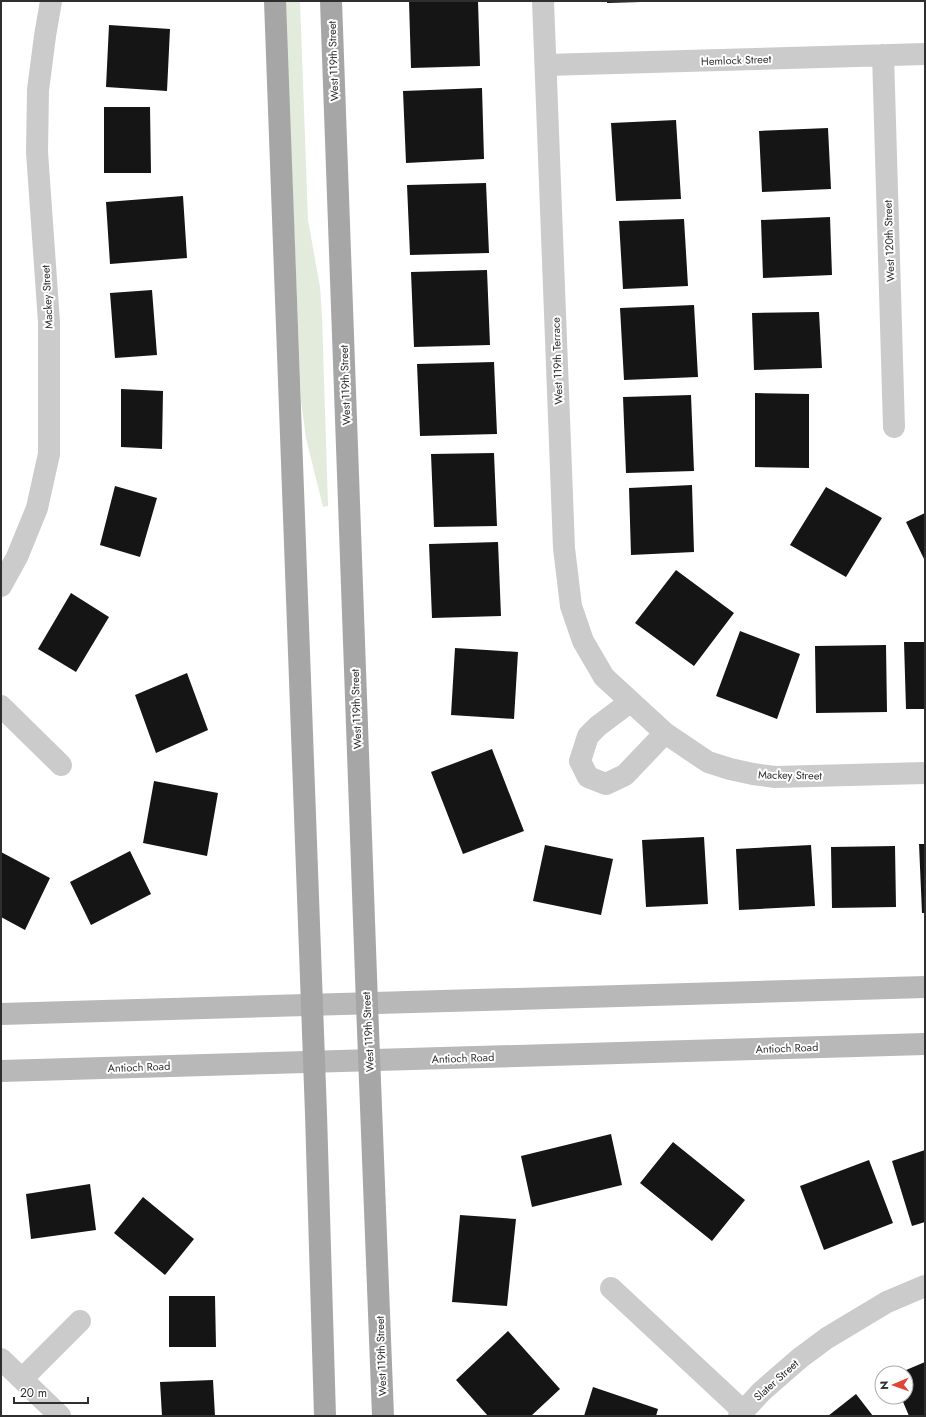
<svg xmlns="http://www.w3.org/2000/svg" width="926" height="1417" viewBox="0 0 926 1417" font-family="Jost,sans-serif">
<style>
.green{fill:#e2ebdc}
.building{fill:#151515}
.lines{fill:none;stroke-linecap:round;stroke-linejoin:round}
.street{stroke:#cbcbcb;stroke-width:22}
.secondary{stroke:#b8b8b8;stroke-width:22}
.primary{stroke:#a6a6a6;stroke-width:22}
.labels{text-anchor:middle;stroke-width:4;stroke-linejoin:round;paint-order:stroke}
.street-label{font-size:11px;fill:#2e2e2e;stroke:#fff}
</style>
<rect width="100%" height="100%" fill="#fff"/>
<path class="green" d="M 285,1 L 300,1 L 308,220 L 320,287 L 322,316 L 328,506 L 323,507 L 306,438 L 301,401 Z"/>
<path class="building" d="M 409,1 L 478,1 L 480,66 L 411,68 Z
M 607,1 L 641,1 L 641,2 L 607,3 Z
M 109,25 L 170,29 L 167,91 L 106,87 Z
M 482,88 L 484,159 L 406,163 L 403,91 Z
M 104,107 L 150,107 L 151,173 L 104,173 Z
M 676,120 L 681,199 L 616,201 L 611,123 Z
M 828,128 L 831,189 L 762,192 L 759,131 Z
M 486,183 L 489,253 L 410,255 L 407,185 Z
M 183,196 L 187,258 L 110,264 L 106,202 Z
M 830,217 L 832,275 L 763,278 L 761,220 Z
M 684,219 L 688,286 L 623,289 L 619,221 Z
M 487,270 L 490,345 L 414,347 L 411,272 Z
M 152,290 L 157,355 L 115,358 L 110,293 Z
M 694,305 L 698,377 L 624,380 L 620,308 Z
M 819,312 L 822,368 L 754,370 L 752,313 Z
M 494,362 L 497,434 L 420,436 L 417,364 Z
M 121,389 L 163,391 L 162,449 L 121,447 Z
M 755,393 L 809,394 L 809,468 L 755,467 Z
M 691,395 L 694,471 L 626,473 L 623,397 Z
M 494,453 L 497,526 L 434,527 L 431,454 Z
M 692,485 L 694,552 L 631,555 L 629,488 Z
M 115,486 L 157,498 L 140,557 L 100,545 Z
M 826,487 L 882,518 L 846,577 L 790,545 Z
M 925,513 L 925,561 L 906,522 Z
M 498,542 L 501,616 L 432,618 L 429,544 Z
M 676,570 L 734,613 L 694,666 L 635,623 Z
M 71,593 L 109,617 L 76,672 L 38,649 Z
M 740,631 L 800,654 L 777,719 L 716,696 Z
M 904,642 L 925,642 L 925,709 L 906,709 Z
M 886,645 L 887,712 L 816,713 L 815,646 Z
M 455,648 L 518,652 L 514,719 L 451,715 Z
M 187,673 L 208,730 L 156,753 L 135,695 Z
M 492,749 L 524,831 L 463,854 L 431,772 Z
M 154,781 L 218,793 L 207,856 L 143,843 Z
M 704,837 L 708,904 L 646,907 L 642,840 Z
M 919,844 L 925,844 L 925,913 L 922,913 Z
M 545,845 L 613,859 L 601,915 L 533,901 Z
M 811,845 L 815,906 L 739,910 L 736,849 Z
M 895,846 L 896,907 L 832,908 L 831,847 Z
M 130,851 L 151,894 L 91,925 L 70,882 Z
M 1,852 L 50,878 L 25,930 L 1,917 Z
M 611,1134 L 622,1185 L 532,1207 L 521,1156 Z
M 673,1142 L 745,1200 L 712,1241 L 640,1183 Z
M 925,1150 L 925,1222 L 912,1226 L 892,1161 Z
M 869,1160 L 893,1223 L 824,1250 L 800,1186 Z
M 90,1184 L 96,1230 L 31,1239 L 26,1194 Z
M 143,1197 L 194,1239 L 165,1275 L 114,1233 Z
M 460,1215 L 516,1219 L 507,1306 L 452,1302 Z
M 169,1296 L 215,1296 L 216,1347 L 169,1347 Z
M 508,1331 L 560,1389 L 531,1416 L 488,1416 L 456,1380 Z
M 925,1362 L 925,1416 L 909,1416 L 901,1397 L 906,1397 L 906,1373 L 899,1373 Z
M 213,1380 L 215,1416 L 162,1416 L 160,1382 Z
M 593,1387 L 658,1409 L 656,1416 L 584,1416 Z
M 856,1394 L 873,1416 L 828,1416 Z"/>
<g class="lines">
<path class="street" d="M 543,1 L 564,548 L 571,606 L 583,641 L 604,677 L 665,733 L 708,762 L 730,769 L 753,774 L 775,777 L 925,773
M 883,55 L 894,427
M 546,65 L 925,54
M 1,586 L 17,557 L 37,508 L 49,454 L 49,322 L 37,152 L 38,90 L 45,36 L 51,1
M 630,702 L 598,726 L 588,736 L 580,761 L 588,777 L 606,784 L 625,775 L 665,733
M 1,706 L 61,765
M 611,1288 L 743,1411
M 1,1359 L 60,1416
M 22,1379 L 80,1321
M 739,1416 L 761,1392 L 800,1358 L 827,1338 L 887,1302 L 925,1286"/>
<path class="secondary" d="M 1,1014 L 925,987
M 1,1071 L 925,1044"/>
<path class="primary" d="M 275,1 L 316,1114 L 325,1416
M 331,1 L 367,1004 L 383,1416"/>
</g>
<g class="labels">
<g class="street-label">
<text transform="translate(736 60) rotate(-2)" y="4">Hemlock Street</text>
<text transform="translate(333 61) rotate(-92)" y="4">West 119th Street</text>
<text transform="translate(889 241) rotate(-92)" y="4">West 120th Street</text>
<text transform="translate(47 297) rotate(-93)" y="4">Mackey Street</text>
<text transform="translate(557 361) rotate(-92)" y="4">West 119th Terrace</text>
<text transform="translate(345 385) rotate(-92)" y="4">West 119th Street</text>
<text transform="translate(356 709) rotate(-92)" y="4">West 119th Street</text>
<text transform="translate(790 775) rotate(1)" y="4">Mackey Street</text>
<text transform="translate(368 1032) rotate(-93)" y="4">West 119th Street</text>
<text transform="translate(787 1048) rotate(-2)" y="4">Antioch Road</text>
<text transform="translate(463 1058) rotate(-2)" y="4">Antioch Road</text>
<text transform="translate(139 1067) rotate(-2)" y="4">Antioch Road</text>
<text transform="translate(381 1356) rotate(-92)" y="4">West 119th Street</text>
<text transform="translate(776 1380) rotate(-42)" y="4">Slater Street</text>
</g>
</g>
<rect width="926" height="1417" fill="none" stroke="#2e2e2e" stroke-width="4"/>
<g transform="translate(894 1385) rotate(268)"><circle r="19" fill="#ffffff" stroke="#ababab"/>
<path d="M0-3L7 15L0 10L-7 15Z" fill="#df4436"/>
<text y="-6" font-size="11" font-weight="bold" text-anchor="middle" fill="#2e2e2e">N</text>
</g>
<path d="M14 1397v6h74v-6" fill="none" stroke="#2e2e2e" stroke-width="2"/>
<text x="20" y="1397" font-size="12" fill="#2e2e2e" stroke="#ffffff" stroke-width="3" paint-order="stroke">20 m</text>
</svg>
